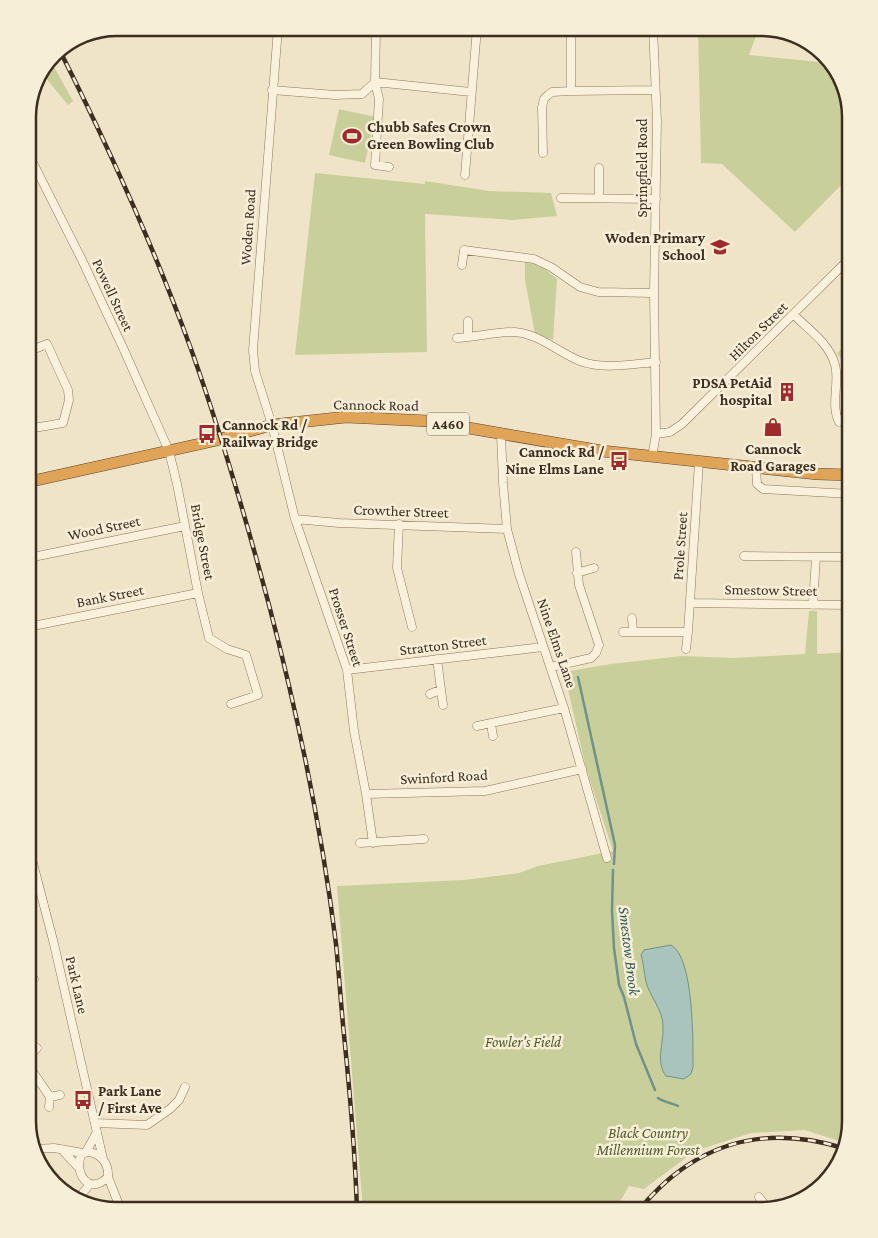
<svg xmlns="http://www.w3.org/2000/svg" width="878" height="1238" viewBox="0 0 878 1238" font-family="'Crimson Pro',serif">
<style>
.green{fill:#c9cf9b}
.water{fill:#a9c4bc;stroke:#6f938a}
.lines{fill:none;stroke-linecap:round;stroke-linejoin:round}
.stream{stroke:#6f938a;stroke-width:2.5}
.minor-casing{stroke:#8d765c;stroke-width:9}
.highway-casing{stroke:#5b4430;stroke-width:12}
.minor{stroke:#faf1dc;stroke-width:8}
.highway{stroke:#e0a458;stroke-width:11}
.rail-casing{stroke:#3d2e20;stroke-width:4.5}
.rail{stroke:#f7eed8;stroke-width:2.5;stroke-dasharray:8;stroke-linecap:butt}
.labels{text-anchor:middle;stroke-width:5;stroke-linejoin:round;paint-order:stroke}
.shield{fill:#f7eed8;stroke:#756857;stroke-width:1}
.shield-label{font-size:14px;font-weight:bold;fill:#3d2e20}
.poi-label{font-size:15px;font-weight:bold;fill:#3d2e20;stroke:#f7eed8;text-anchor:start}
.street-label{font-size:15px;fill:#3d2e20;stroke:#f7eed8}
.park-label{font-size:15px;font-style:italic;fill:#4d5a26;stroke:#f7eed8}
.water-label{font-size:16px;font-style:italic;fill:#2f5d5a;stroke:#f7eed8}
.rim{fill:none;stroke:#3d2e20;stroke-width:2.5}
</style>
<rect width="100%" height="100%" fill="#f0e4c8"/>
<path class="green" d="M 698,28 L 759,28 L 749,55 L 829,63 L 838,72 L 850,117 L 850,176 L 795,232 L 722,164 L 701,163 Z
M 50,60 L 73,101 L 68,105 L 41,72 Z
M 339,109 L 375,117 L 365,163 L 329,155 Z
M 315,173 L 425,184 L 425,181 L 489,191 L 551,193 L 557,216 L 512,220 L 425,214 L 427,352 L 295,355 Z
M 527,261 L 545,269 L 557,279 L 553,340 L 535,334 L 525,280 L 525,262 Z
M 850,340 L 850,363 L 843,363 L 837,353 Z
M 809,611 L 817,611 L 817,654 L 850,652 L 850,1121 L 845,1143 L 805,1130 L 751,1133 L 695,1151 L 644,1189 L 629,1186 L 615,1210 L 363,1210 L 337,886 L 464,880 L 519,873 L 538,866 L 613,851 L 586,768 L 564,672 L 611,664 L 682,656 L 733,658 L 805,654 Z"/>
<path class="water" d="M 671,945 C 694,957 693,1042 693,1067 L 691,1074 L 684,1079 L 666,1076 C 655,1062 664,1043 663,1026 C 663,1010 650,997 646,982 C 644,973 644,965 641,955 L 644,950 Z"/>
<g class="lines">
<path class="stream" d="M 578,677 L 615,845 L 614,864
M 613,870 L 612,911 L 614,948 L 619,985 L 624,997 L 636,1044 L 655,1090
M 658,1098 C 663,1102 672,1103 678,1106"/>
<g class="minor-casing">
<path id="minor" d="M 278,28 L 253,350 L 255,371 L 272,425 L 295,519 L 347,670 L 354,731 L 366,794 L 373,843
M 376,28 L 375,82 L 379,99 L 375,165 L 389,167
M 571,28 L 571,91
M 376,29 L 403,30 L 405,28
M 272,90 L 335,95 L 362,94 L 375,82 L 471,92
M 28,153 L 82,260 L 124,350 L 169,451 L 177,484 L 198,593 L 209,638 L 227,649 L 246,655 L 258,695 L 231,704
M 543,153 L 542,107 L 544,99 L 548,95 L 552,92 L 571,91 L 654,90
M 599,168 L 599,198
M 465,175 L 477,28
M 561,198 L 656,199
M 462,265 L 464,250 L 534,259 L 551,267 L 580,287 L 598,292 L 654,293
M 794,315 C 808,329 830,344 835,365 C 840,383 830,404 839,422
M 468,337 L 468,321
M 457,338 C 476,337 496,332 514,332 C 538,333 559,353 580,361 C 603,370 633,364 656,362
M 28,429 L 63,423 L 69,400 L 68,390 L 47,344 L 37,348
M 501,434 L 503,483 L 507,529 L 519,574 L 564,708 L 607,858
M 656,434 L 670,432 L 682,424 L 850,258
M 652,457 L 656,434 L 654,293 L 657,121 L 653,28
M 756,468 L 757,484 L 763,489 L 850,494
M 295,519 L 339,523 L 507,529
M 399,524 L 397,568 L 412,627
M 744,556 L 850,557
M 28,558 L 185,526
M 577,573 L 594,568
M 690,603 L 850,605
M 813,605 L 816,557
M 632,618 L 633,631
M 28,627 L 198,593
M 623,632 L 688,632 L 699,462
M 686,649 L 688,632
M 437,659 L 443,705
M 551,667 L 591,658 L 596,653 L 599,645 L 579,585 L 576,552
M 347,670 L 543,647
M 430,694 L 440,690
M 491,724 L 493,736
M 477,726 L 564,708
M 366,794 L 485,791 L 582,769
M 360,843 L 424,839
M 28,844 L 54,944 L 103,1159
M 28,980 L 34,979
M 28,1058 L 37,1048
M 28,1066 L 31,1069 L 50,1097 L 49,1107
M 50,1097 L 60,1095
M 95,1123 L 147,1125 L 170,1109 L 179,1100 L 185,1087
M 35,1149 L 54,1148 L 83,1153
M 61,1149 L 78,1167
M 86,1152 C 100,1152 109,1163 108,1177 C 89,1196 74,1174 81,1155 L 86,1152 L 97,1132
M 108,1177 L 121,1210
M 759,1197 L 768,1209
M 77,1200 L 90,1184"/>
</g>
<g class="highway-casing">
<path id="highway" d="M 28,482 L 213,441 L 272,425 L 346,417 L 428,421 L 602,451 L 817,474 L 850,475"/>
</g>
<use href="#minor" class="minor"/>
<use href="#highway" class="highway"/>
<g class="rail-casing">
<path id="rail" d="M 59,49 C 108,146 154,247 191,349 C 221,433 246,519 269,605 C 298,716 322,830 336,944 C 339,974 341,1005 344,1035 C 350,1093 355,1152 357,1210
M 639,1210 C 693,1144 762,1123 843,1148"/>
</g>
<use href="#rail" class="rail"/>
</g>
<defs>
<g id="stadium-bare" transform="scale(1.5)"><path d="M0-5a6.5 5 0 1 0 0 10a6.5 5 0 1 0 0-10ZM-3.5-1.8h7v3.6h-7Z" fill="#9e2a2b" stroke="#f7eed8" stroke-width="2.5" paint-order="stroke"/></g>
<g id="school-bare" transform="scale(1.5)"><path d="M0-5L7-2L0 1L-7-2ZM-4 1L0 2.5L4 1V4Q0 6-4 4Z" fill="#9e2a2b" stroke="#f7eed8" stroke-width="2.5" paint-order="stroke"/></g>
<g id="building-bare" transform="scale(1.5)"><path d="M-4-6H4V6H1V3H-1V6H-4ZM-2.5-4.3h1.7v1.8h-1.7ZM.8-4.3h1.7v1.8H.8ZM-2.5-1h1.7V.8h-1.7ZM.8-1h1.7V.8H.8Z" fill="#9e2a2b" stroke="#f7eed8" stroke-width="2.5" paint-order="stroke"/></g>
<g id="shop-bare" transform="scale(1.5)"><path d="M-5-2.5h2.3a2.7 3.5 0 0 1 5.4 0H5L5.5 6h-11ZM-1.5-2.5h3a1.5 2.3 0 0 0-3 0Z" fill="#9e2a2b" stroke="#f7eed8" stroke-width="2.5" paint-order="stroke"/></g>
<g id="bus-bare" transform="scale(1.5)"><path d="M-5-6H5V4H4V6H2V4H-2V6H-4V4H-5ZM-3.5-4V0h7V-4ZM-3.5 1.2v1.5H-2V1.2ZM2 1.2v1.5H3.5V1.2Z" fill="#9e2a2b" stroke="#f7eed8" stroke-width="2.5" paint-order="stroke"/></g>
</defs>
<g fill-rule="evenodd">
<use href="#stadium-bare" x="352" y="136"/>
<use href="#school-bare" x="720" y="247"/>
<use href="#building-bare" x="787" y="392"/>
<use href="#shop-bare" x="773" y="427"/>
<use href="#bus-bare" x="207" y="434"/>
<use href="#bus-bare" x="619" y="461"/>
<use href="#bus-bare" x="83" y="1100"/>
</g>
<g class="labels">
<rect class="shield" x="427" y="412.5" width="42" height="23" rx="4"/>
<g class="shield-label">
<text x="448" y="429">A460</text>
</g>
<g class="poi-label">
<text x="367" y="132">Chubb Safes Crown<tspan x="367" dy="17">Green Bowling Club</tspan></text>
<text x="705" y="243" text-anchor="end">Woden Primary<tspan x="705" dy="17">School</tspan></text>
<text x="772" y="388" text-anchor="end">PDSA PetAid<tspan x="772" dy="17">hospital</tspan></text>
<text x="222" y="430">Cannock Rd /<tspan x="222" dy="17">Railway Bridge</tspan></text>
<text x="773" y="454" text-anchor="middle">Cannock<tspan x="773" dy="17">Road Garages</tspan></text>
<text x="604" y="457" text-anchor="end">Cannock Rd /<tspan x="604" dy="17">Nine Elms Lane</tspan></text>
<text x="98" y="1096">Park Lane<tspan x="98" dy="17">/ First Ave</tspan></text>
</g>
<g class="street-label">
<text transform="translate(642 168) rotate(-90)" y="5">Springfield Road</text>
<text transform="translate(248 227) rotate(-86)" y="5">Woden Road</text>
<text transform="translate(113 295) rotate(65)" y="5">Powell Street</text>
<text transform="translate(758 331) rotate(-45)" y="5">Hilton Street</text>
<text transform="translate(376 405) rotate(1)" y="5">Cannock Road</text>
<text transform="translate(401 511) rotate(2)" y="5">Crowther Street</text>
<text transform="translate(104 528) rotate(-12)" y="5">Wood Street</text>
<text transform="translate(203 542) rotate(79)" y="5">Bridge Street</text>
<text transform="translate(680 546) rotate(-86)" y="5">Prole Street</text>
<text transform="translate(771 590) rotate(1)" y="5">Smestow Street</text>
<text transform="translate(110 596) rotate(-11)" y="5">Bank Street</text>
<text transform="translate(346 627) rotate(72)" y="5">Prosser Street</text>
<text transform="translate(557 643) rotate(71)" y="5">Nine Elms Lane</text>
<text transform="translate(443 645) rotate(-7)" y="5">Stratton Street</text>
<text transform="translate(444 777) rotate(-3)" y="5">Swinford Road</text>
<text transform="translate(77 985) rotate(77)" y="5">Park Lane</text>
</g>
<g class="park-label">
<text x="523" y="1047">Fowler's Field</text>
<text x="648" y="1138">Black Country<tspan x="648" dy="17">Millennium Forest</tspan></text>
</g>
<g class="water-label">
<text transform="translate(630 951) rotate(83)" y="6">Smestow Brook</text>
</g>
</g>
<path d="M0 0H878V1238H0ZM117 36H761A81 81 0 0 1 842 117V1121A81 81 0 0 1 761 1202H117A81 81 0 0 1 36 1121V117A81 81 0 0 1 117 36Z" fill="#f7eed8" fill-rule="evenodd"/>
<path class="rim" d="M117 36H761A81 81 0 0 1 842 117V1121A81 81 0 0 1 761 1202H117A81 81 0 0 1 36 1121V117A81 81 0 0 1 117 36Z"/>
</svg>
